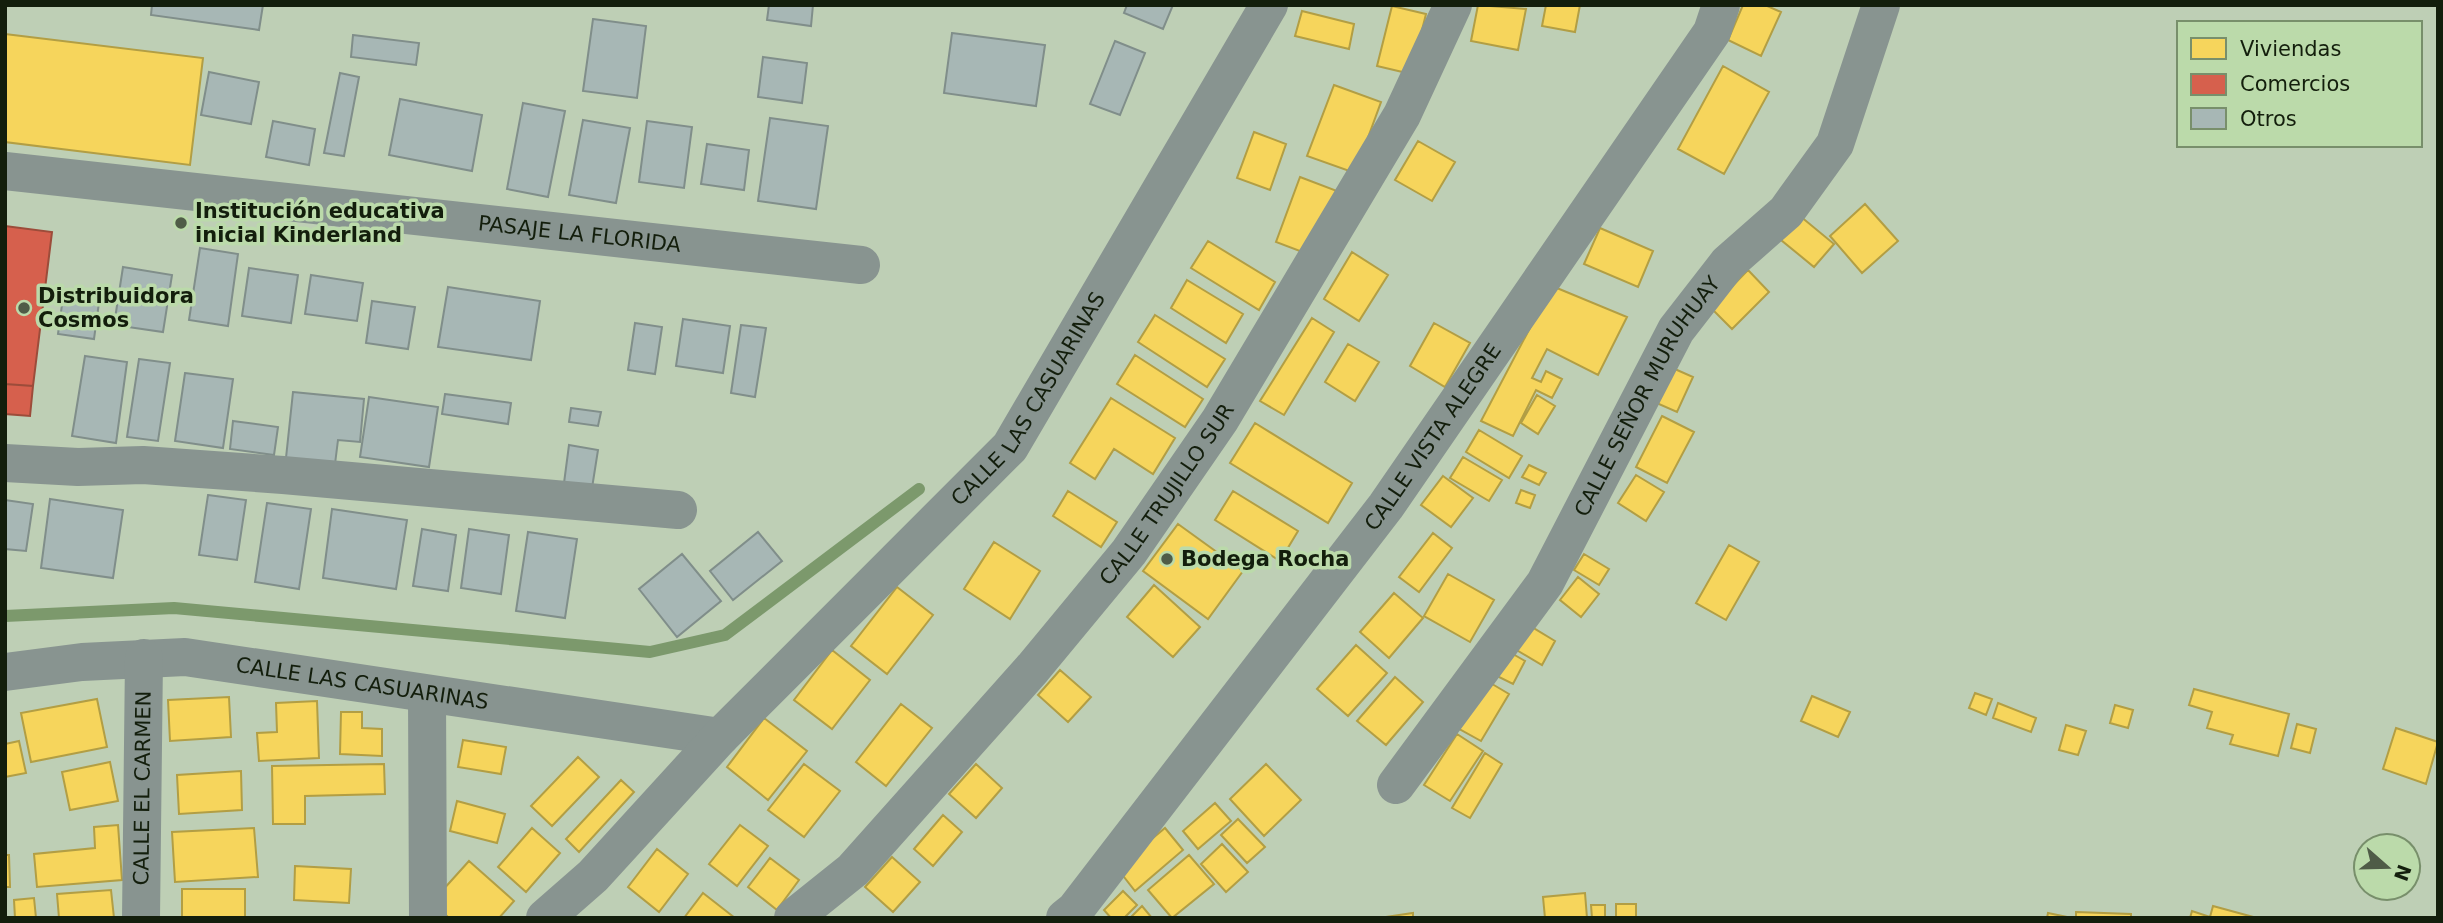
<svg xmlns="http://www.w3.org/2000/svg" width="2443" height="923" viewBox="0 0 2443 923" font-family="'DejaVu Sans',sans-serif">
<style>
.homes{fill:#f6d55c;stroke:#b29e44;stroke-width:2}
.shops{fill:#d6604d;stroke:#9c4c3a;stroke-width:2}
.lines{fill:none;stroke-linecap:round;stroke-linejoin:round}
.stream{stroke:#7c996c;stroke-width:12}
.building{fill:#a7b7b5;stroke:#808e8a;stroke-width:2}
.minor{stroke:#889490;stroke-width:38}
.poi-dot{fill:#4f5c47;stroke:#bbdaaa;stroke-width:2.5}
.labels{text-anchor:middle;stroke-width:7;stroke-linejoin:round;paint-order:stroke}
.poi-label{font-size:21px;font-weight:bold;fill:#131e0c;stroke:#bbdaaa;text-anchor:start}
.street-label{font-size:21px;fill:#131e0c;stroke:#bbdaaa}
</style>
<rect width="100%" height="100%" fill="#becfb5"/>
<path class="homes" d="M 1478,5 L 1526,9 L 1518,50 L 1471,41 Z
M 1546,5 L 1580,5 L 1575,32 L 1542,26 Z
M 1743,5 L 1765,5 L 1781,12 L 1761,56 L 1728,40 Z
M 1392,6 L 1426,14 L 1411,74 L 1377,66 Z
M 1302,11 L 1354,24 L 1349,49 L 1295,36 Z
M 5,34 L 203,58 L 190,165 L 5,142 Z
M 1723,66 L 1769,92 L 1724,174 L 1678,149 Z
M 1334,85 L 1381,102 L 1355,173 L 1307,156 Z
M 1254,132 L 1286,144 L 1270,190 L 1237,178 Z
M 1418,141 L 1455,162 L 1432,201 L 1395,180 Z
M 1300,177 L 1337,191 L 1313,256 L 1276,242 Z
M 1865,204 L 1898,241 L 1862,273 L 1830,236 Z
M 1800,216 L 1834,244 L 1814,267 L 1781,240 Z
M 1600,228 L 1653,251 L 1638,287 L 1584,264 Z
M 1208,241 L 1275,282 L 1259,310 L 1191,268 Z
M 1352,252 L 1388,275 L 1359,321 L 1324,299 Z
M 1748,270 L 1769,292 L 1732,329 L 1711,308 Z
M 1187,280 L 1243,314 L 1226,343 L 1171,308 Z
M 1552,286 L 1627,317 L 1598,375 L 1547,349 L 1532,378 L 1541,382 L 1546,371 L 1562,379 L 1552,398 L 1536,390 L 1513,436 L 1481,421 Z
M 1155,315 L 1225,359 L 1207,387 L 1138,342 Z
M 1312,318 L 1334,332 L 1284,415 L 1260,401 Z
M 1434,323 L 1470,343 L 1445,387 L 1410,366 Z
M 1348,344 L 1379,362 L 1355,401 L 1325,382 Z
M 1135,355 L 1203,399 L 1185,427 L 1117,384 Z
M 1668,366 L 1693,377 L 1677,412 L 1652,401 Z
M 1537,395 L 1555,406 L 1538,434 L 1521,423 Z
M 1111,398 L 1175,438 L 1153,474 L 1114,449 L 1095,479 L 1070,463 Z
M 1662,416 L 1694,432 L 1667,483 L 1636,467 Z
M 1255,423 L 1352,483 L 1328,523 L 1230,463 Z
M 1479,430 L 1522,456 L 1509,478 L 1466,452 Z
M 1463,457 L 1502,480 L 1489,501 L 1450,478 Z
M 1529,465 L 1546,473 L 1539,485 L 1522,477 Z
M 1636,475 L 1664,492 L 1646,521 L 1618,503 Z
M 1443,476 L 1473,498 L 1451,527 L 1421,505 Z
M 1521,490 L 1535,495 L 1530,508 L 1516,503 Z
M 1068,491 L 1117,522 L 1101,547 L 1053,516 Z
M 1233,491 L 1298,531 L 1280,561 L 1215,520 Z
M 1178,524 L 1243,571 L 1208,619 L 1143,571 Z
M 1433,533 L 1452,548 L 1419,592 L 1399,577 Z
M 994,542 L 1040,571 L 1010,619 L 964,589 Z
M 1729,545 L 1759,562 L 1726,620 L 1696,603 Z
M 1584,554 L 1609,569 L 1599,585 L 1574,570 Z
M 1448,574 L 1494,600 L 1470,642 L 1424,616 Z
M 1578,577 L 1599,594 L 1581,617 L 1560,600 Z
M 1154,585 L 1200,627 L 1173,657 L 1127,617 Z
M 897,587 L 933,615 L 887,674 L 851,646 Z
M 1394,593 L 1423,618 L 1389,658 L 1360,632 Z
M 1522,621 L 1555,641 L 1542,665 L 1508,645 Z
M 1356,645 L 1387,673 L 1348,716 L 1317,689 Z
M 832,650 L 870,680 L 832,729 L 794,700 Z
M 1506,650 L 1525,661 L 1513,684 L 1493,674 Z
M 1060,670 L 1091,697 L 1068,722 L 1038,695 Z
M 1395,677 L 1423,702 L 1386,745 L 1357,721 Z
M 1482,678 L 1509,694 L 1481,741 L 1454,726 Z
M 2194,689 L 2289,714 L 2278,756 L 2230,744 L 2233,735 L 2207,728 L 2212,712 L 2189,705 Z
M 1975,693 L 1992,699 L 1986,715 L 1969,708 Z
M 1812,696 L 1850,712 L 1838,737 L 1801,721 Z
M 229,697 L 231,737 L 170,741 L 168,700 Z
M 97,699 L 107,747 L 31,762 L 21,713 Z
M 317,701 L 319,758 L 259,761 L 257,733 L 277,732 L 276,703 Z
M 1998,703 L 2036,718 L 2031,732 L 1993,718 Z
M 901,704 L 932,728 L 886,786 L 856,762 Z
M 2115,705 L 2133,710 L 2128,728 L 2110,723 Z
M 341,712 L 362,712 L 362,728 L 382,729 L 382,756 L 340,754 Z
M 764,718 L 807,751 L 768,800 L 727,767 Z
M 2297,724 L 2316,729 L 2310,753 L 2291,748 Z
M 2066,725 L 2086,731 L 2078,755 L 2059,750 Z
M 2396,728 L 2438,742 L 2426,784 L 2383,769 Z
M 1457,734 L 1483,751 L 1450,801 L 1424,785 Z
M 463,740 L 506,747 L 501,774 L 458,767 Z
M 19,741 L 26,773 L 5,777 L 5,744 Z
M 1485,753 L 1502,764 L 1470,818 L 1452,808 Z
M 578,757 L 599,777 L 552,826 L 531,806 Z
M 110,762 L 118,801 L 70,810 L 62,772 Z
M 384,764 L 385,794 L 305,796 L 305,824 L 273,824 L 272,766 Z
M 804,764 L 840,791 L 804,837 L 768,810 Z
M 976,764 L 1002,788 L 976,818 L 949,794 Z
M 1266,764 L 1301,800 L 1264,836 L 1230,799 Z
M 241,771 L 242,810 L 179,814 L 177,775 Z
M 621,780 L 634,792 L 579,852 L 566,839 Z
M 457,801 L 505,814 L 497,843 L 450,831 Z
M 1215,803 L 1231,821 L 1198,849 L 1183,831 Z
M 943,815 L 962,832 L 933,866 L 914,849 Z
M 1238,819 L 1265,847 L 1247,863 L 1221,835 Z
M 118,825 L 122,880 L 37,887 L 34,854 L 95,848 L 94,827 Z
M 740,825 L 768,846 L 737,886 L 709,864 Z
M 254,828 L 258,877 L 175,882 L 172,832 Z
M 532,828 L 560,853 L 526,892 L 498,867 Z
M 1165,828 L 1183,850 L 1135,891 L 1117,868 Z
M 1222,844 L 1248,872 L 1226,892 L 1201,864 Z
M 657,849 L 688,874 L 659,912 L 628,887 Z
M 5,855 L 9,855 L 10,887 L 5,887 Z
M 1189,855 L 1214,884 L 1172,918 L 1148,890 Z
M 892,857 L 920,882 L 893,912 L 865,887 Z
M 770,858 L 799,880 L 777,910 L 748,887 Z
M 469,861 L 514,901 L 499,918 L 449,918 L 432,902 Z
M 295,866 L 351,869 L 349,903 L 294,900 Z
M 182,889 L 245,889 L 245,918 L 182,918 Z
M 111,890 L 114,918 L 59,918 L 57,894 Z
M 1123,891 L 1137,905 L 1124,918 L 1111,918 L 1104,910 Z
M 703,893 L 735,918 L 684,918 Z
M 1585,893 L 1587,918 L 1545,918 L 1543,897 Z
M 34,898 L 36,918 L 15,918 L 14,900 Z
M 1616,904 L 1636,904 L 1636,918 L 1616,918 Z
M 1591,905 L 1605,905 L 1605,918 L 1592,918 Z
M 1142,906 L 1152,918 L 1130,918 Z
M 2213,906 L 2257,918 L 2190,918 L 2192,911 L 2210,917 Z
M 2076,912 L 2131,914 L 2131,918 L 2076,918 Z
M 1413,913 L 1413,918 L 1385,918 L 1385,917 Z
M 2048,913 L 2072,918 L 2047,918 Z"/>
<path class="shops" d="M 5,226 L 52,232 L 33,386 L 5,384 Z
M 5,384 L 33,386 L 30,416 L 5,414 Z"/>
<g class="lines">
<path class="stream" d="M 5,616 L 174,608 L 650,652 L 725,635 L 919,489"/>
</g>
<path class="building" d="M 152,5 L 263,5 L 259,30 L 151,15 Z
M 769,5 L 813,5 L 811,26 L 767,20 Z
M 1127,5 L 1173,5 L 1163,29 L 1124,13 Z
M 593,19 L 646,26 L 637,98 L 583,91 Z
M 952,33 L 1045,45 L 1036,106 L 944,93 Z
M 353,35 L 419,43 L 416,65 L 351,57 Z
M 1115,41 L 1145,53 L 1120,115 L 1090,104 Z
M 763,57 L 807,63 L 802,103 L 758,97 Z
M 209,72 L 259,82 L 251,124 L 201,115 Z
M 340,73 L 359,77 L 344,156 L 324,153 Z
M 400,99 L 482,115 L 472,171 L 389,155 Z
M 523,103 L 565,111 L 548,197 L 507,189 Z
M 770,118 L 828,126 L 816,209 L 758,201 Z
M 583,120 L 630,128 L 616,203 L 569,195 Z
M 273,121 L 315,129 L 309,165 L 266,157 Z
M 647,121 L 692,127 L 684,188 L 639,182 Z
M 707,144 L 749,150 L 744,190 L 701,184 Z
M 200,248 L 238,254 L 228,326 L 189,320 Z
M 123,267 L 172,275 L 163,332 L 114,325 Z
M 249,268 L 298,275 L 291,323 L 242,316 Z
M 311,275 L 363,283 L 357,321 L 305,314 Z
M 448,287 L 540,301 L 531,360 L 438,347 Z
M 64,290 L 100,295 L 94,339 L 58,334 Z
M 372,301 L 415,307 L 408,349 L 366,343 Z
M 683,319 L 730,326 L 723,373 L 676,366 Z
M 635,323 L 662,327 L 655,374 L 628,370 Z
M 741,325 L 766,328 L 755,397 L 731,393 Z
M 85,356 L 127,362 L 116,443 L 72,436 Z
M 139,359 L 170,363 L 158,441 L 127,437 Z
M 185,373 L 233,379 L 223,448 L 175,441 Z
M 293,392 L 364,399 L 360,442 L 338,440 L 335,464 L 286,458 Z
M 445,394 L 511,403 L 508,424 L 442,414 Z
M 369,397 L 438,407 L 429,467 L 360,457 Z
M 571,408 L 601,412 L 598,426 L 569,422 Z
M 233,421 L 278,427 L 274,455 L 230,449 Z
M 569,445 L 598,450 L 592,488 L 564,483 Z
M 208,495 L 246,500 L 237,560 L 199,555 Z
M 50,499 L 123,510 L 113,578 L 41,568 Z
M 5,500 L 33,504 L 26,551 L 5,549 Z
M 267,503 L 311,509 L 299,589 L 255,582 Z
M 332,509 L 407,520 L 396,589 L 323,578 Z
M 422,529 L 456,535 L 448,591 L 413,586 Z
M 469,529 L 509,535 L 501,594 L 461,588 Z
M 528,532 L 577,539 L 565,618 L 516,611 Z
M 758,532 L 782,561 L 733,600 L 710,571 Z
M 682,554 L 721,601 L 677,637 L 639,589 Z"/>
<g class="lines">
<g class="minor">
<path id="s1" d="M 5,171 L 861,265"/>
<path d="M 5,463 L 78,467 L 143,465 L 283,475 L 678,510"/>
<path id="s2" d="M 5,672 L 82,662 L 185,657 L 720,737"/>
<path d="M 427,695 L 428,918"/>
<path id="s3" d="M 1396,785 L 1545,583 L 1676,330 L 1728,263 L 1786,212 L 1835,144 L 1881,5"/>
<path id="s4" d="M 141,918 L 144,658"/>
<path id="s5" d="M 545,918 L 593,876 L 720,737 L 1010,447 L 1269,5"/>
<path id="s6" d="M 793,918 L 853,870 L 1033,668 L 1129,552 L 1220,420 L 1402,115 L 1453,5"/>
<path id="s7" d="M 1065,918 L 1075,910 L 1386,506 L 1712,32 L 1721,5"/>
</g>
</g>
<g class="poi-dot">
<circle cx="181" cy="223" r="7"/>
<circle cx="24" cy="308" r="7"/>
<circle cx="1167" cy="559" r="7"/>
</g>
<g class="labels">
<g class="poi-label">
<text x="195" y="218">Institución educativa<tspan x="195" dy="24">inicial Kinderland</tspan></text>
<text x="38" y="303">Distribuidora<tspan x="38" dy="24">Cosmos</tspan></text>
<text x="1181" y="566">Bodega Rocha</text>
</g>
<g class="street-label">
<text dy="7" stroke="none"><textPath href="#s1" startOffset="578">PASAJE LA FLORIDA</textPath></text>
<text dy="7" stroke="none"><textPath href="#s5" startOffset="712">CALLE LAS CASUARINAS</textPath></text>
<text dy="7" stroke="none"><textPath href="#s3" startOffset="464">CALLE SEÑOR MURUHUAY</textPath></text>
<text dy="7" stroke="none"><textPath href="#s7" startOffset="606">CALLE VISTA ALEGRE</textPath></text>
<text dy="7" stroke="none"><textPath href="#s6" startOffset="567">CALLE TRUJILLO SUR</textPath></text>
<text dy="7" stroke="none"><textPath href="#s2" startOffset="360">CALLE LAS CASUARINAS</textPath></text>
<text dy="7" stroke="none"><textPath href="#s4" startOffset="130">CALLE EL CARMEN</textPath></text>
</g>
</g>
<rect width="2443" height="923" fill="none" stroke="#131e0c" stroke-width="14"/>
<rect x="2177" y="21" width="245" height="126" fill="#bbdaaa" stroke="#788f6b" stroke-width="2"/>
<rect x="2191" y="38" width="35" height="21" fill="#f6d55c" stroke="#788f6b" stroke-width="2"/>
<text x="2240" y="56" font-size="21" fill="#131e0c">Viviendas</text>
<rect x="2191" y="74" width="35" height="21" fill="#d6604d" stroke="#788f6b" stroke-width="2"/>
<text x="2240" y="91" font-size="21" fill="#131e0c">Comercios</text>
<rect x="2191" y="108" width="35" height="21" fill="#a7b7b5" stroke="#788f6b" stroke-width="2"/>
<text x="2240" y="126" font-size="21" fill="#131e0c">Otros</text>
<g transform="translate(2387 867) rotate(110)"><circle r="33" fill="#bbdaaa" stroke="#788f6b" stroke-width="2"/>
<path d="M0-5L12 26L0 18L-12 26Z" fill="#4f5c47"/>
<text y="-10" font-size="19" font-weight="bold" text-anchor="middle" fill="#131e0c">N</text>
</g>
</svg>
